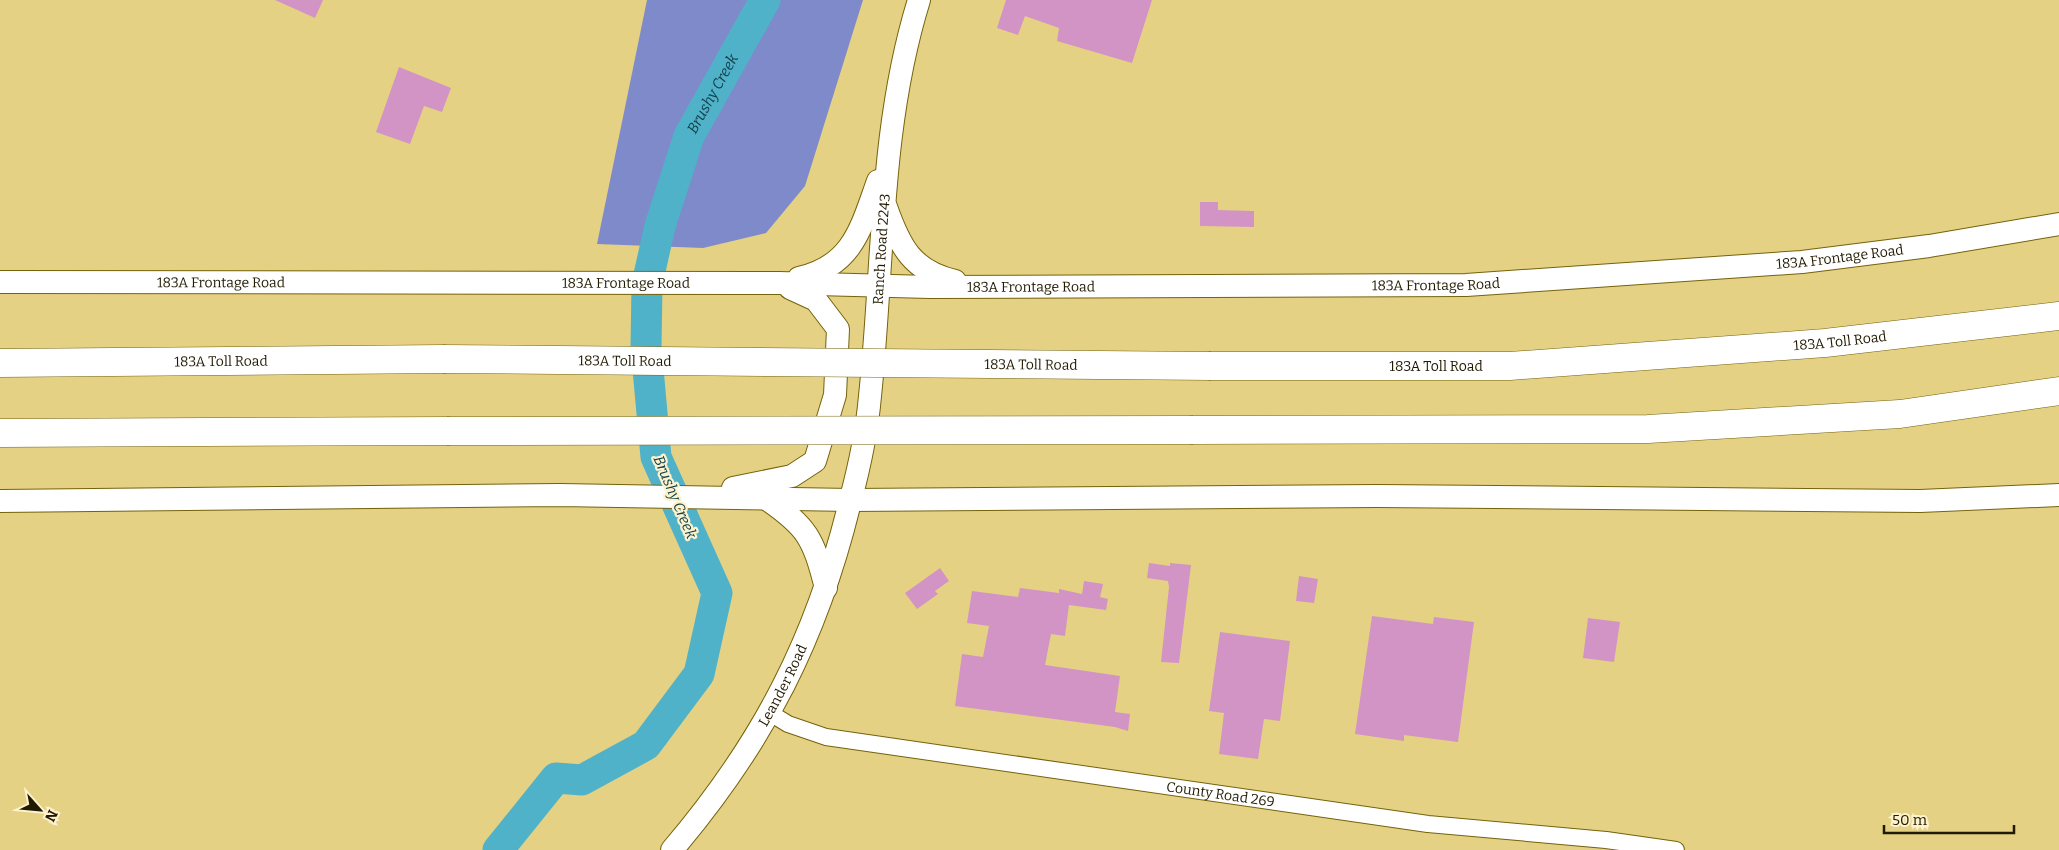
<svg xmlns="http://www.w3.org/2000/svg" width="2059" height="850" viewBox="0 0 2059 850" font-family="Bitter,serif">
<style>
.forest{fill:#7e8aca}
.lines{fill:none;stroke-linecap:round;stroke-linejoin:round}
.river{stroke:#50b2c9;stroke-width:31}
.building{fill:#d294c4}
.street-casing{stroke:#75620b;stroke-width:18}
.secondary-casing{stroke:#75620b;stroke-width:24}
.highway-casing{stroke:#75620b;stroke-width:29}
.street{stroke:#fff;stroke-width:16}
.secondary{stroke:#fff;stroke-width:22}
.highway{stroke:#fff;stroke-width:28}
.highway-bridge-casing{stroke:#75620b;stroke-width:29;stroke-linecap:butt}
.highway-bridge{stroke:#fff;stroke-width:28}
.labels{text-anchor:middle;stroke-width:4.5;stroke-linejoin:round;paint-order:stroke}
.street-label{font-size:14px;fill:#211900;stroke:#fcf2cd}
.water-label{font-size:15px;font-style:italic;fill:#13404a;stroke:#fcf2cd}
</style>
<rect width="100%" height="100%" fill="#e5d184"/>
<path class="forest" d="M 647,0 L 863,0 L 805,186 L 766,233 L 703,248 L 597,244 Z"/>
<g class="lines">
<path class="river" id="s1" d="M 498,850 L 556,778 L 582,780 L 646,745 L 699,674 L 717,593 L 656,457 L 646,347 L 647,284 L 660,226 L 689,136 L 765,0"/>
</g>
<path class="building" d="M 275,0 L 323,0 L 315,18 Z
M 1006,0 L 1152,0 L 1132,63 L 1057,41 L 1059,28 L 1025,16 L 1018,35 L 997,28 Z
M 399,67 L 451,88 L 442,112 L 424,106 L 410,144 L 376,132 Z
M 1200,202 L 1218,202 L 1218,210 L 1254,211 L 1254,227 L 1200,226 Z
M 1149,563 L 1170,566 L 1170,563 L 1191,565 L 1179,663 L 1161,662 L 1169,587 L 1168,581 L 1147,578 Z
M 940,568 L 949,581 L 935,591 L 938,594 L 917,609 L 905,593 Z
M 1299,576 L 1318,579 L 1314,603 L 1296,601 Z
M 1084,581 L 1103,584 L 1100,597 L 1108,599 L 1106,610 L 1069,605 L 1065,636 L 1051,634 L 1045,665 L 1120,676 L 1115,712 L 1130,714 L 1128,731 L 1115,727 L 955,706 L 962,654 L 983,657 L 989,626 L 967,623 L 972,591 L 1018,597 L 1020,588 L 1059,593 L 1059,589 L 1082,594 Z
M 1372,616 L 1433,624 L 1434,617 L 1474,622 L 1458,742 L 1404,735 L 1404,741 L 1355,734 Z
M 1588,618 L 1620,622 L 1614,662 L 1583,658 Z
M 1220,632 L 1290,641 L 1280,721 L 1264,719 L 1258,759 L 1219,754 L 1224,713 L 1209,711 Z"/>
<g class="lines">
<g class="street-casing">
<g id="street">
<path id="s2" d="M 770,713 L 788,724 L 826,737 L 1428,824 L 1606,840 L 1676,850"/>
</g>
</g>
<g class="secondary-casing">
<g id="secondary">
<path d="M 886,207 C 900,247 912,271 955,281"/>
<path d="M 799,278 C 853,266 861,228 878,181"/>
<path id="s3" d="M 0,282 L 779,283 L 930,287 L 1466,285 L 1802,262 L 1929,246 L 2059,224"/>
<path d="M 733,488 L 792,476 L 815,461 L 835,395 L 838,329 L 816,300 L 790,288"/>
<path d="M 765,498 C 808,527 813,538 826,588"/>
<path d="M 0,501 L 560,495 L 851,500 L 1377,496 L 1920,501 L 2059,495"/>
<path id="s4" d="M 672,850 C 764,742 818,636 851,498 C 860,464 867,431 870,396 C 884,263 879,129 919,0"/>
</g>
</g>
<g class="highway-casing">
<g id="highway">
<path id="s5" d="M 0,363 L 443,359"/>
<path id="s6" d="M 1211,366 L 1510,366 L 1825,343 L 2059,316"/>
<path d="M 1193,430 L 1648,429 L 1900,414 L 2059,391"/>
<path d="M 0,433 L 447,431"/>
</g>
</g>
<use href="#street" class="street"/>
<use href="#secondary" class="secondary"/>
<use href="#highway" class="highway"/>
<g class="highway-bridge-casing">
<g id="highway-bridge">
<path id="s7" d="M 443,359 L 1211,366"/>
<path d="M 447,431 L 1193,430"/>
</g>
</g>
<use href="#highway-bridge" class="highway-bridge"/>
</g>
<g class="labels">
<g class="street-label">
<text dy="5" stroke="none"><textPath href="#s4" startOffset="650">Ranch Road 2243</textPath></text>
<text dy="5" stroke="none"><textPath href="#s3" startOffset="1841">183A Frontage Road</textPath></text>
<text dy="5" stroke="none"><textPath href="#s3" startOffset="221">183A Frontage Road</textPath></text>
<text dy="5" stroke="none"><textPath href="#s3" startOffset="626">183A Frontage Road</textPath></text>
<text dy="5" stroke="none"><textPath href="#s3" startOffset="1436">183A Frontage Road</textPath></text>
<text dy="5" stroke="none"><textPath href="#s3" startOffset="1031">183A Frontage Road</textPath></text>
<text dy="5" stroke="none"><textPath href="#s6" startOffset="630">183A Toll Road</textPath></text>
<text dy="5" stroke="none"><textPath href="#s7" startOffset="182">183A Toll Road</textPath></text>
<text dy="5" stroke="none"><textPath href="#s5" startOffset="221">183A Toll Road</textPath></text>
<text dy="5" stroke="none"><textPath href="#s7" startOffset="588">183A Toll Road</textPath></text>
<text dy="5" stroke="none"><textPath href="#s6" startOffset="225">183A Toll Road</textPath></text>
<text dy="5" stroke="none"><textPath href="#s4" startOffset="199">Leander Road</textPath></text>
<text dy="5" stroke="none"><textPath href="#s2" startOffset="460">County Road 269</textPath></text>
</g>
<g class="water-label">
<text dy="5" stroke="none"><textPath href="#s1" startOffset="888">Brushy Creek</textPath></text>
<text transform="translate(675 497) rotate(67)" y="5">Brushy Creek</text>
</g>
</g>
<g transform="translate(40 810) rotate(117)" stroke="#fcf2cd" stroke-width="4" paint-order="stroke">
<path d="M0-4L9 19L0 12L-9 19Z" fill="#211900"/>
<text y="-8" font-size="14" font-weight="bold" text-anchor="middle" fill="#211900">N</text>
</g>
<path d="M1884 825v8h130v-8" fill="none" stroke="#211900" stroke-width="2.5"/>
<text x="1892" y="825" font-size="15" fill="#211900" stroke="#fcf2cd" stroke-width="4" paint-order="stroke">50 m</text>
</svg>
